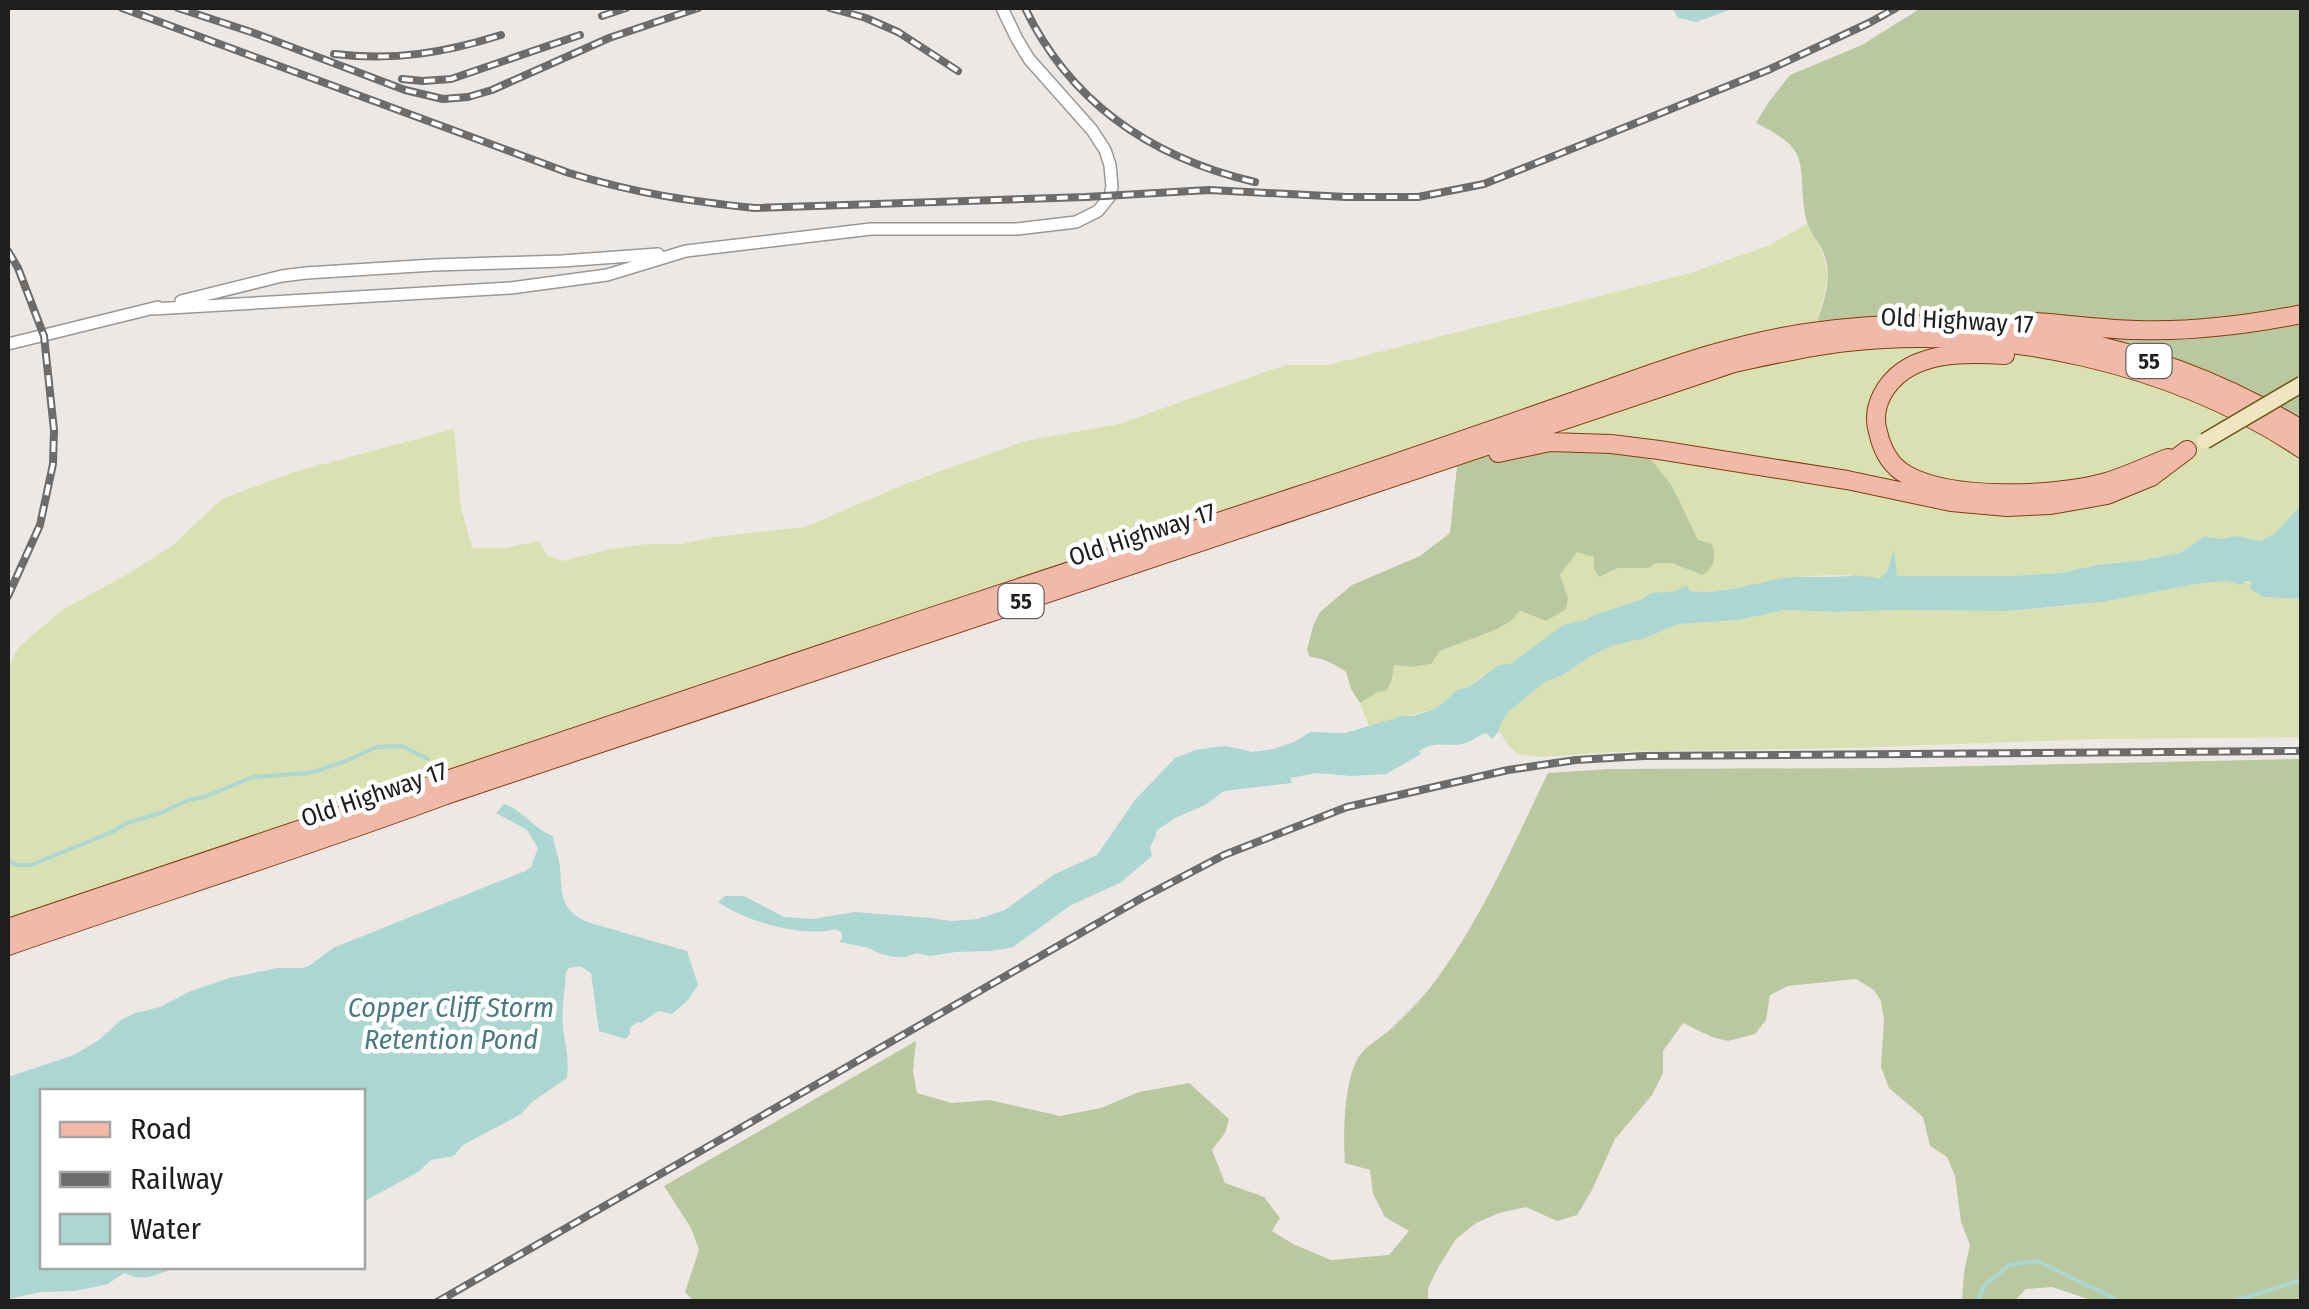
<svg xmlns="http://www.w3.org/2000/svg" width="2309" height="1309" viewBox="0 0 2309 1309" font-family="'Fira Sans Condensed',sans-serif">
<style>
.grass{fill:#d9e1b2}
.forest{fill:#b9c89f}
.water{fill:#abd6d1}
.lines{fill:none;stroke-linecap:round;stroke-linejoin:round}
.stream{stroke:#abd6d1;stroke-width:4}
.street-casing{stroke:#989898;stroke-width:14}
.primary-casing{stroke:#853a13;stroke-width:20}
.street{stroke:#fff;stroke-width:11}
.primary{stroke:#f0b9a8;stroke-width:18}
.rail-casing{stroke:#6c6c6c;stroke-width:8}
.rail{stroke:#fff;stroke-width:4;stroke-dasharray:11;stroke-linecap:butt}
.secondary-bridge-casing{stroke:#675513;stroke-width:18;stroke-linecap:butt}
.secondary-bridge{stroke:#f1e4c0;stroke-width:15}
.labels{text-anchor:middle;stroke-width:9;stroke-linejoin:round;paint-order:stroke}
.shield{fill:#fff;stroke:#626262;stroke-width:2.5}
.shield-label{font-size:22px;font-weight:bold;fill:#1e1e1e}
.street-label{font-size:25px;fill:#1e1e1e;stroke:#fff}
.water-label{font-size:28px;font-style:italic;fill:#497b84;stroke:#fff}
</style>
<rect width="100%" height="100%" fill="#eee8e5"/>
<path class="grass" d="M 1807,224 C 1836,272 1829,279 1814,331 L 8,928 L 8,668 L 18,648 L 62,610 L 128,574 L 173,545 L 222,499 L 294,472 L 454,429 L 461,508 L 472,548 L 506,548 L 539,541 L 547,555 L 562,561 L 611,549 L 647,544 L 682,544 L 714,537 L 805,527 L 908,483 L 1025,441 L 1119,424 L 1285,365 L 1328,365 L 1687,274 L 1768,246 Z
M 1966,341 L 2140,374 L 2301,450 L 2301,515 L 2299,509 L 2275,534 L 2260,541 L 2236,536 L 2223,539 L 2204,537 L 2180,553 L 2145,560 L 2097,565 L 2061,573 L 2011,576 L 1897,576 L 1894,553 L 1887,572 L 1879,580 L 1848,575 L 1806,576 L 1719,591 L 1651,593 L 1640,600 L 1594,615 L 1586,620 L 1565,624 L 1510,665 L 1481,677 L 1469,687 L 1459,689 L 1435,709 L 1369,726 L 1360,703 L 1378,692 L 1392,679 L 1393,665 L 1411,667 L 1431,664 L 1440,651 L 1495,630 L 1511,621 L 1520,611 L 1545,621 L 1566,609 L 1568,598 L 1560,575 L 1577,551 L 1594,557 L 1608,574 L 1618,568 L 1648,568 L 1657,563 L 1672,563 L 1702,575 L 1711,568 L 1715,560 L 1705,543 L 1698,540 L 1691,531 L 1682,507 L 1468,453 L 1777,354 Z
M 2227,581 L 2251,583 L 2263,597 L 2301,599 L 2301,737 L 2099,739 L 1847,748 L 1614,752 L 1537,757 L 1518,754 L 1508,745 L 1499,731 L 1501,723 L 1508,712 L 1546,681 L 1563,675 L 1589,657 L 1611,646 L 1644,638 L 1679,624 L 1739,620 L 1784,610 L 1836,612 L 1897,610 L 2008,611 L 2067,606 L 2102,602 L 2202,583 Z"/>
<path class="forest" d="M 1921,8 L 2301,8 L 2301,429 L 2127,352 L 1814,331 C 1822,306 1834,280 1824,254 C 1819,242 1809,232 1806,219 C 1796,163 1815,152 1756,123 L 1768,103 L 1790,75 L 1862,45 Z
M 1635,446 L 1654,463 L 1672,486 L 1698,540 L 1712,544 C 1716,558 1716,567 1702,575 L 1672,563 L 1657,563 L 1648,568 L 1618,568 L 1599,577 L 1594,569 L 1594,557 L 1577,552 L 1560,575 L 1568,598 L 1566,609 L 1546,621 L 1520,611 L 1511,621 L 1495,630 L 1440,651 L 1431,664 L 1411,667 L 1394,665 L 1392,679 L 1387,690 L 1378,692 L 1360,703 L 1351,689 L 1346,672 C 1334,664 1324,658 1310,657 L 1307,650 L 1313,626 L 1320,612 L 1352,585 L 1420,556 L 1450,533 L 1458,457 L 1468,453 Z
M 2301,759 L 2301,1301 L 2097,1302 L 2052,1287 L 2026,1289 L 2014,1301 L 1962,1301 L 1964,1272 L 1970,1245 L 1961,1222 L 1955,1176 L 1947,1157 L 1930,1146 L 1923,1117 L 1889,1088 L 1881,1067 L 1884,1020 L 1881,1001 L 1874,990 L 1856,979 L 1788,986 L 1770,995 L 1766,1020 L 1755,1034 L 1728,1041 L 1712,1037 L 1683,1023 L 1663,1051 L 1663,1073 L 1652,1095 L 1615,1139 L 1592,1190 L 1577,1215 L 1557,1221 L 1526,1207 L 1499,1213 L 1476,1223 L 1456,1239 L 1439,1266 L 1428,1288 L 1428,1301 L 695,1302 L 685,1292 L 699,1250 L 691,1228 L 664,1186 L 916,1041 L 913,1071 L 917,1093 L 952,1103 L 990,1100 L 1060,1116 L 1101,1108 L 1139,1092 L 1189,1083 L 1229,1119 L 1225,1133 L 1212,1150 L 1225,1183 L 1264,1197 L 1280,1218 L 1272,1231 L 1293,1244 L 1331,1260 L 1389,1255 L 1409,1231 L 1385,1217 L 1373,1194 L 1370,1170 L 1345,1163 C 1343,1136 1344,1089 1355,1064 C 1362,1046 1380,1040 1393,1027 C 1405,1015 1419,1002 1430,988 C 1480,923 1512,847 1548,773 L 1608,769 L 1883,768 Z"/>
<path class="water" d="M 1672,8 L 1735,8 L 1696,22 L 1678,18 Z
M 2299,508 C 2302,517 2296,525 2302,532 L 2301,599 L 2263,597 L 2250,589 L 2251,582 L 2246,581 L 2241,585 L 2227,581 L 2202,583 L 2102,602 L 2008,611 L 1897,610 L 1836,612 L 1784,610 L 1739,620 L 1679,624 L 1645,638 L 1611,646 L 1589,657 L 1563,675 L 1546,681 L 1508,712 L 1501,723 L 1499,731 L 1492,739 L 1486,733 C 1477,736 1471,742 1462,744 C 1444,747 1436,740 1419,751 L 1421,754 L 1386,774 L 1352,776 L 1316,773 L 1290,778 L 1292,783 L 1224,791 L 1205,805 L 1175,818 L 1156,831 L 1156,836 L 1150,847 L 1152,856 L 1120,883 L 1071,905 L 1013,947 L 991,951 L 956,952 L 929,956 L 917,953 L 906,957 L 894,957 L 881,954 L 869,948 L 839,942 L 842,938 L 842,933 L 836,929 C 803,938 747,922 718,902 L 725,896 L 744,896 L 784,917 L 813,919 L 855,912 L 930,918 L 951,921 L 978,919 L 1005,910 L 1053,875 L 1097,855 L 1135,800 L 1175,758 L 1196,750 L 1216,747 L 1226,746 L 1252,752 L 1273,749 L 1294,742 L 1310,732 L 1345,733 L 1402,716 L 1413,716 L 1435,709 L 1459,689 L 1469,687 L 1499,665 L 1510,664 L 1565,624 L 1586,620 L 1594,615 L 1640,600 L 1651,593 L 1677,591 L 1682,587 L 1688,586 L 1689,591 C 1721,595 1753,583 1784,578 C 1798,576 1810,577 1824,577 C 1842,577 1862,573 1879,579 L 1887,572 L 1894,549 L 1897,576 L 2011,576 L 2061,573 L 2097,565 L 2145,560 L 2180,553 L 2204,537 L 2223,539 L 2236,536 L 2260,541 L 2274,534 Z
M 504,804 C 526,812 533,829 553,836 C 554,847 559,856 560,868 C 562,895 560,909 587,922 L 687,951 L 698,985 L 688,1000 L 672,1014 L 658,1011 L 641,1023 L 637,1022 L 630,1028 L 630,1034 L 626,1039 L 599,1031 L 591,973 L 580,966 L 569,968 L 566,972 C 565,991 561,1010 563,1029 C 566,1046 569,1061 567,1078 L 532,1102 L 521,1114 L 463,1145 L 454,1156 L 431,1160 L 418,1172 L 363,1202 L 362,1092 L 42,1092 L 42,1266 L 178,1267 C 156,1274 146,1283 124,1273 L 108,1284 L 75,1291 L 41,1292 L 8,1299 L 8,1077 L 74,1055 L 99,1040 L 121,1020 L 135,1013 L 160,1007 L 191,991 L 229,978 L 263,971 L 277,968 L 302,968 L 309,966 L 333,948 L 525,871 L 531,867 L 538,848 L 527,830 L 496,813 Z"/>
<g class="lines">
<path class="stream" d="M 8,860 L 16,865 L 31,865 L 112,832 L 127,823 L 163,812 L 188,800 L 204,797 L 253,777 L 309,773 L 341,763 L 377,747 L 402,746 L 428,759
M 1977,1302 L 1985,1285 L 2009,1265 L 2037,1261 L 2122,1302
M 2230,1302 L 2302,1280"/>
<g class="street-casing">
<path id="street" d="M 181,301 L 282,276 L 306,273 L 434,265 L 562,261 L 658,254
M 153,309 L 511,288 L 607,275 L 686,251 L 871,229 L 1017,229 L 1076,222 L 1098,211 L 1110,196 L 1112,187 L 1110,165 L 1105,150 L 1092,130 L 1029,59 L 1017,39 L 1002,8
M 8,344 L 158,307"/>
</g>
<g class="primary-casing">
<path id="primary" d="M 2034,322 C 2068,324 2102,329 2136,330 C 2192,332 2247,325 2302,314
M 2005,355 C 1962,352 1905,351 1882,395 C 1876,407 1874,419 1878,432 C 1882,450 1890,466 1907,475 C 1952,500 2054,496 2103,483 C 2125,477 2147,466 2168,458
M 1498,453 L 1550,442 L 1611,444 L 1659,450 L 1847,480 L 1951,502 L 2007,507 L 2051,505 L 2107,495 L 2151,477 L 2187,450
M 8,928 C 436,785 864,637 1294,497 C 1386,467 1477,435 1569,403 C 1649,375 1728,343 1813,332 C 1981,309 2157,340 2302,430
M 8,946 C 153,895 301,849 446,795 L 1734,363 C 1771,355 1809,346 1847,342 C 1999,325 2174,363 2302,449"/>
</g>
<use href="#street" class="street"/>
<use href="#primary" class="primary"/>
<g class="rail-casing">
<path id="rail" d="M 122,8 L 569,173 C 634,193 687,201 755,208 L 1086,197 L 1209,190 L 1346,197 L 1418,197 L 1484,184 L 1768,70 L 1869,23 L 1896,8
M 178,8 L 254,33 L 405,90 L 443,99 L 468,97 L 492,90 L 609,38 L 698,8
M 830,8 L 866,18 L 898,32 L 958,71
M 1025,8 C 1071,104 1153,158 1255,182
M 602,16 L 626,8
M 334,54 C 394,61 444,53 501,35
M 402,79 L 423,81 L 451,79 L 580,35
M 8,251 L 18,268 L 44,336 L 54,430 L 53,464 L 40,525 L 8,596
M 437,1302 L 1140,899 L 1224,855 L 1347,807 L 1508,770 L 1576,760 L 1644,756 L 2302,751"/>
</g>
<use href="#rail" class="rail"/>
<g class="secondary-bridge-casing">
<path id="secondary-bridge" d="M 2205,441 L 2302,384"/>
</g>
<use href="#secondary-bridge" class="secondary-bridge"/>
</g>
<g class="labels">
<g class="shield">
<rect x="2126.5" y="344" width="45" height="34" rx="8"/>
<rect x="998.5" y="584" width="45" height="34" rx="8"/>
</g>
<g class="shield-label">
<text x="2149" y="369">55</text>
<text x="1021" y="609">55</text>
</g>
<g class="street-label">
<text transform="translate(1957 320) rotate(3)" y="9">Old Highway 17</text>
<text transform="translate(1142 534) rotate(-18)" y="9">Old Highway 17</text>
<text transform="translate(374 794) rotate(-19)" y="9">Old Highway 17</text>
</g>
<g class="water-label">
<text x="451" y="1017">Copper Cliff Storm<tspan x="451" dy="32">Retention Pond</tspan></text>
</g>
</g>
<rect width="2309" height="1309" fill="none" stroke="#1e1e1e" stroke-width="20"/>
<rect x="40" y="1089" width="325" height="180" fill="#ffffff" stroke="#a5a5a5" stroke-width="2.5"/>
<rect x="60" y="1122" width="50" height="15" fill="#f0b9a8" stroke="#a5a5a5" stroke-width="2.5"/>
<text x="130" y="1139" font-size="30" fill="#1e1e1e">Road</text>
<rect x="60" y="1172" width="50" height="15" fill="#6c6c6c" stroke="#a5a5a5" stroke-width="2.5"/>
<text x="130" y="1189" font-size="30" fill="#1e1e1e">Railway</text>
<rect x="60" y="1214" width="50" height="30" fill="#abd6d1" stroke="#a5a5a5" stroke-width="2.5"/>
<text x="130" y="1239" font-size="30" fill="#1e1e1e">Water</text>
</svg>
